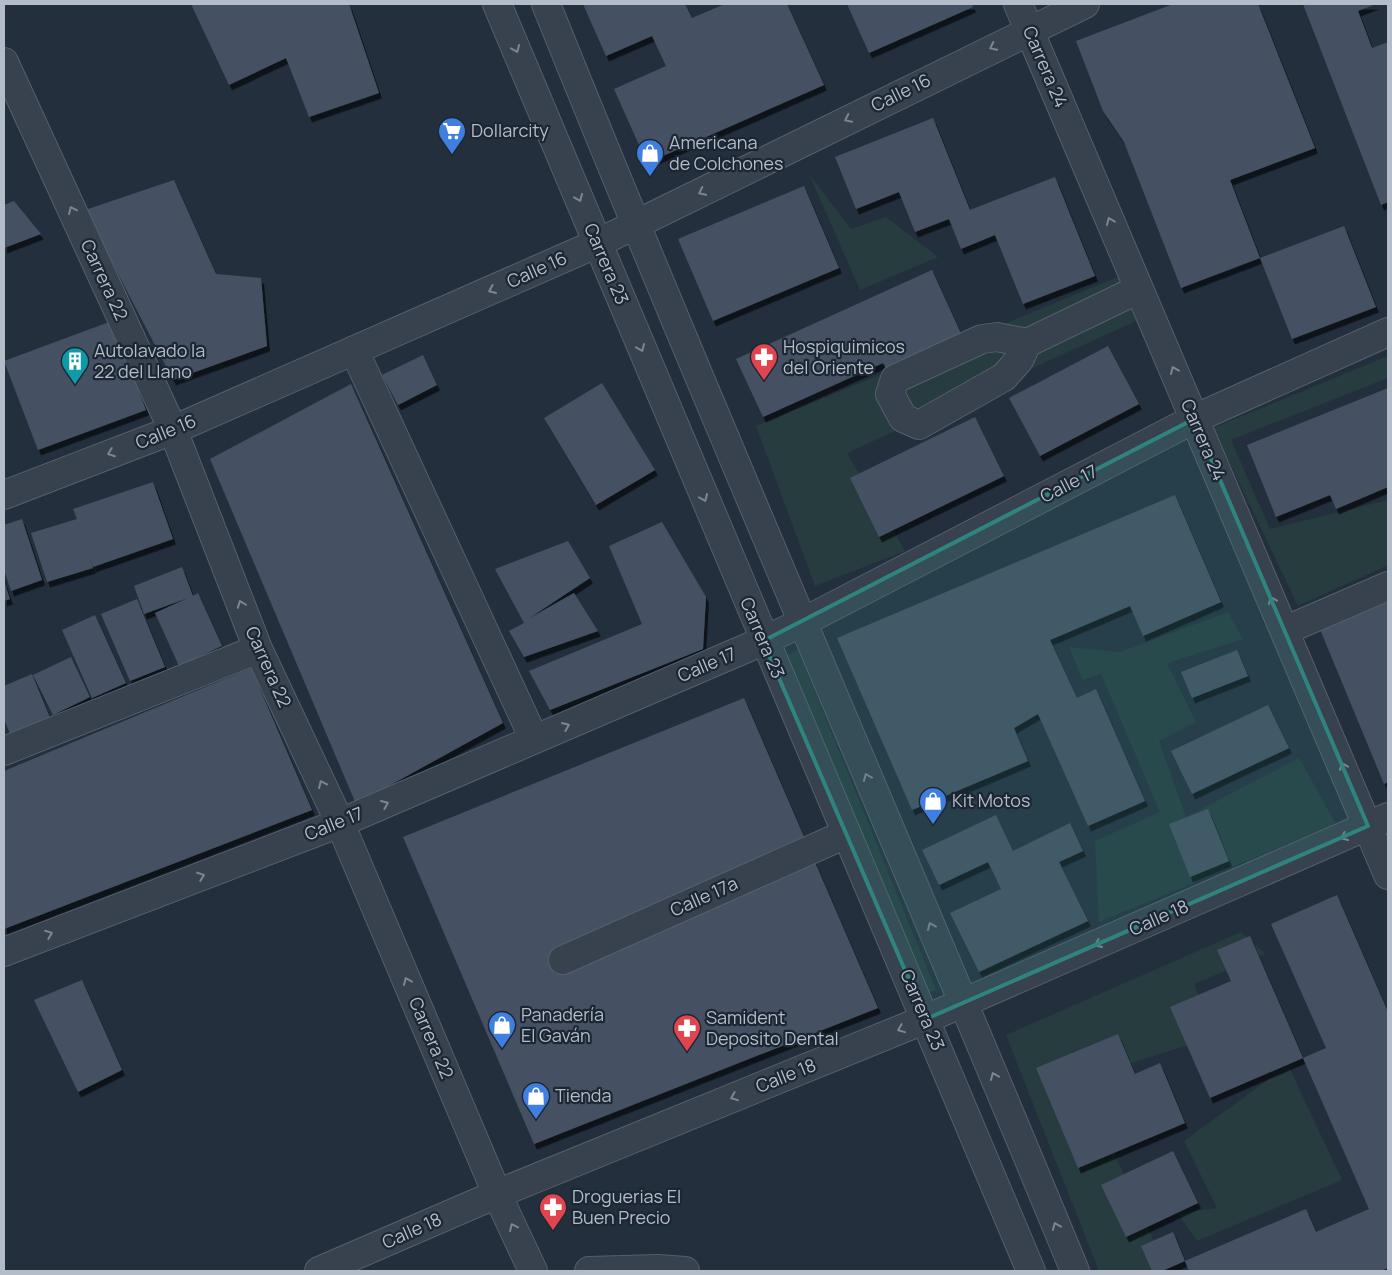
<svg xmlns="http://www.w3.org/2000/svg" width="1392" height="1275" viewBox="0 0 1392 1275" font-family="Manrope,sans-serif">
<style>
.green{fill:#263c3f}
.building{fill:#455162;filter:url(#shadow)}
.lines{fill:none;stroke-linecap:round;stroke-linejoin:round}
.minor-casing{stroke:#565f6c;stroke-width:30}
.tertiary-casing{stroke:#565f6c;stroke-width:30}
.minor{stroke:#38414e;stroke-width:28}
.tertiary{stroke:#38414e;stroke-width:28}
.oneway{stroke:#7c8592}
.marked{fill:#308480;fill-opacity:0.2;stroke:#308480;stroke-width:4;stroke-linejoin:round}
.labels{text-anchor:middle;stroke-width:4.5;stroke-linejoin:round;paint-order:stroke}
.street-label{font-size:18px;fill:#b4bcc9;stroke:#1d2633}
.poi-label{font-size:18px;fill:#b4bcc9;stroke:#1d2633;text-anchor:start}
</style>
<defs>
<filter id="shadow"><feDropShadow dx="3" dy="5.5" stdDeviation="0" flood-color="#0009"/></filter>
</defs>
<rect width="100%" height="100%" fill="#242f3e"/>
<path class="green" d="M 809,174 L 851,229 L 886,217 L 938,257 L 860,290 Z
M 1125,274 L 1136,321 L 847,453 L 905,551 L 815,586 L 756,426 Z
M 1388,356 L 1388,378 L 1231,440 L 1270,529 L 1388,500 L 1388,565 L 1298,606 L 1213,428 Z
M 1228,612 L 1243,639 L 1167,663 L 1196,722 L 1159,741 L 1186,817 L 1299,758 L 1336,824 L 1099,922 L 1095,841 L 1160,812 L 1101,674 L 1083,680 L 1069,647 L 1120,652 Z
M 798,650 L 936,990 L 925,993 L 785,656 Z
M 1241,932 L 1265,954 L 1194,984 L 1214,1037 L 1081,1079 L 1167,1271 L 1099,1271 L 1006,1035 Z
M 1288,1065 L 1342,1180 L 1197,1241 L 1177,1213 L 1217,1208 L 1184,1141 Z"/>
<path class="building" d="M 191,4 L 349,4 L 379,93 L 309,117 L 286,58 L 229,85 Z
M 583,4 L 685,4 L 692,18 L 725,4 L 787,4 L 824,85 L 647,163 L 614,89 L 666,66 L 652,36 L 606,56 Z
M 847,4 L 972,4 L 973,7 L 869,53 Z
M 1173,4 L 1258,4 L 1315,148 L 1230,180 L 1260,258 L 1181,288 L 1124,142 L 1103,111 L 1076,41 Z
M 1303,4 L 1376,4 L 1358,11 L 1372,48 L 1388,42 L 1388,202 L 1381,205 Z
M 933,118 L 970,210 L 1055,177 L 1095,276 L 1023,304 L 995,235 L 961,249 L 949,219 L 915,232 L 899,192 L 856,209 L 835,157 Z
M 174,180 L 216,274 L 261,278 L 267,346 L 173,380 L 85,210 Z
M 804,186 L 839,268 L 713,321 L 678,239 Z
M 14,201 L 41,234 L 4,248 L 4,205 Z
M 1344,226 L 1376,307 L 1292,339 L 1260,258 Z
M 932,270 L 963,338 L 888,372 L 883,363 L 763,417 L 736,359 Z
M 112,321 L 146,410 L 38,450 L 4,361 Z
M 1108,346 L 1139,404 L 1040,456 L 1009,398 Z
M 423,355 L 437,385 L 398,405 L 382,375 Z
M 602,383 L 655,470 L 596,505 L 544,418 Z
M 351,384 L 503,723 L 356,804 L 210,459 Z
M 1388,388 L 1388,487 L 1336,509 L 1330,495 L 1276,517 L 1247,445 Z
M 975,417 L 1004,476 L 879,537 L 850,478 Z
M 153,482 L 173,539 L 93,567 L 89,556 L 93,568 L 47,582 L 31,533 L 77,519 L 73,509 Z
M 1175,495 L 1221,602 L 1143,636 L 1130,606 L 1050,640 L 1077,698 L 1096,689 L 1145,801 L 1088,826 L 1038,714 L 1014,728 L 1028,761 L 912,810 L 837,638 Z
M 22,519 L 42,580 L 11,591 L 4,570 L 4,525 Z
M 662,522 L 706,597 L 703,649 L 550,710 L 529,671 L 642,624 L 609,546 Z
M 568,541 L 590,578 L 528,619 L 574,593 L 598,631 L 524,657 L 509,631 L 524,623 L 495,569 Z
M 182,567 L 193,596 L 198,593 L 222,646 L 179,666 L 155,613 L 188,598 L 144,614 L 134,586 Z
M 4,581 L 10,599 L 4,601 Z
M 1388,595 L 1388,782 L 1384,784 L 1317,622 Z
M 137,599 L 165,667 L 130,681 L 101,614 Z
M 95,615 L 126,683 L 92,698 L 62,630 Z
M 1237,650 L 1248,676 L 1192,698 L 1181,672 Z
M 71,657 L 90,697 L 53,715 L 33,675 Z
M 251,668 L 312,810 L 4,929 L 4,771 Z
M 32,674 L 51,720 L 11,736 L 4,719 L 4,686 Z
M 744,698 L 878,1008 L 534,1144 L 403,837 Z
M 1268,705 L 1289,748 L 1192,794 L 1171,751 Z
M 1208,809 L 1229,861 L 1190,877 L 1169,824 Z
M 996,815 L 1013,851 L 1070,823 L 1083,851 L 1059,862 L 1088,921 L 979,972 L 950,913 L 1001,889 L 988,862 L 939,885 L 922,850 Z
M 1337,895 L 1388,1012 L 1388,1268 L 1381,1271 L 1189,1271 L 1185,1261 L 1162,1271 L 1152,1271 L 1141,1246 L 1173,1232 L 1185,1261 L 1306,1209 L 1316,1232 L 1369,1209 L 1303,1058 L 1326,1048 L 1271,924 Z
M 1250,936 L 1303,1058 L 1210,1098 L 1170,1007 L 1231,981 L 1217,950 Z
M 82,980 L 122,1070 L 78,1092 L 34,1000 Z
M 1118,1034 L 1135,1074 L 1160,1063 L 1185,1123 L 1078,1168 L 1036,1068 Z
M 1173,1151 L 1198,1203 L 1126,1237 L 1101,1185 Z"/>
<g class="lines">
<g class="minor-casing">
<path id="minor" d="M 1018,4 L 1388,875
M 4,62 L 173,430 L 258,649 L 340,823 L 497,1194 L 533,1271
M 1027,343 L 1019,360 L 1004,377 L 919,425 L 903,418 L 890,394 L 895,379 L 982,339 L 997,337 L 1027,343 L 1139,289
M 354,350 L 534,739
M 4,495 L 173,430 L 598,243 L 1085,4
M 1286,630 L 1388,586
M 4,751 L 258,649
M 4,952 L 340,823 L 763,641 L 801,623 L 1194,419 L 1388,332
M 563,960 L 846,834
M 319,1271 L 497,1194 L 926,1019 L 1388,817
M 589,1271 L 658,1269 L 685,1271"/>
</g>
<g class="tertiary-casing">
<path id="tertiary" d="M 497,4 L 1031,1271
M 546,4 C 717,429 901,848 1075,1271"/>
</g>
<use href="#minor" class="minor"/>
<use href="#tertiary" class="tertiary"/>
</g>
<defs><path id="oneway-chevron" d="M-2-3.5L2.5 0L-2 3.5" fill="none" stroke-width="1.6" stroke-linecap="round" stroke-linejoin="round" transform="scale(1.25)"/></defs>
<g class="oneway">
<use href="#oneway-chevron" transform="translate(993 47) rotate(154)"/>
<use href="#oneway-chevron" transform="translate(516 49) rotate(67)"/>
<use href="#oneway-chevron" transform="translate(848 119) rotate(154)"/>
<use href="#oneway-chevron" transform="translate(702 192) rotate(154)"/>
<use href="#oneway-chevron" transform="translate(579 198) rotate(67)"/>
<use href="#oneway-chevron" transform="translate(72 210) rotate(-115)"/>
<use href="#oneway-chevron" transform="translate(1110 221) rotate(-113)"/>
<use href="#oneway-chevron" transform="translate(492 290) rotate(156)"/>
<use href="#oneway-chevron" transform="translate(641 348) rotate(67)"/>
<use href="#oneway-chevron" transform="translate(1174 370) rotate(-113)"/>
<use href="#oneway-chevron" transform="translate(111 453) rotate(159)"/>
<use href="#oneway-chevron" transform="translate(704 498) rotate(67)"/>
<use href="#oneway-chevron" transform="translate(1272 600) rotate(-113)"/>
<use href="#oneway-chevron" transform="translate(241 604) rotate(-111)"/>
<use href="#oneway-chevron" transform="translate(566 726) rotate(-23)"/>
<use href="#oneway-chevron" transform="translate(1343 766) rotate(-113)"/>
<use href="#oneway-chevron" transform="translate(867 777) rotate(-113)"/>
<use href="#oneway-chevron" transform="translate(322 784) rotate(-115)"/>
<use href="#oneway-chevron" transform="translate(385 804) rotate(-23)"/>
<use href="#oneway-chevron" transform="translate(1344 837) rotate(156)"/>
<use href="#oneway-chevron" transform="translate(201 876) rotate(-21)"/>
<use href="#oneway-chevron" transform="translate(931 926) rotate(-113)"/>
<use href="#oneway-chevron" transform="translate(49 934) rotate(-21)"/>
<use href="#oneway-chevron" transform="translate(1098 944) rotate(156)"/>
<use href="#oneway-chevron" transform="translate(407 981) rotate(-113)"/>
<use href="#oneway-chevron" transform="translate(901 1029) rotate(158)"/>
<use href="#oneway-chevron" transform="translate(994 1076) rotate(-112)"/>
<use href="#oneway-chevron" transform="translate(734 1097) rotate(158)"/>
<use href="#oneway-chevron" transform="translate(1056 1226) rotate(-112)"/>
<use href="#oneway-chevron" transform="translate(513 1227) rotate(-115)"/>
</g>
<path class="marked" d="M 1194,419 L 1368,826 L 926,1019 L 763,641 Z"/>
<defs>
<g id="supermarket-pin" transform="scale(1.4375)"><path d="M0 17L-7.5 6A9.5 9.5 0 1 1 7.5 6Z" fill="#3f7fe0" stroke="#1d2633"/><path d="M-6-5.5h2.5l.6 2H6L4.5 2H-2.5L-4.4-4H-6ZM-1.5 3.2a1.3 1.3 0 1 0 .1 0ZM3 3.2a1.3 1.3 0 1 0 .1 0Z" fill="#fff"/></g>
<g id="shop-pin" transform="scale(1.4375)"><path d="M0 17L-7.5 6A9.5 9.5 0 1 1 7.5 6Z" fill="#3f7fe0" stroke="#1d2633"/><path d="M-5-2.5h2.3a2.7 3.5 0 0 1 5.4 0H5L5.5 6h-11ZM-1.5-2.5h3a1.5 2.3 0 0 0-3 0Z" fill="#fff"/></g>
<g id="pharmacy-pin" transform="scale(1.4375)"><path d="M0 17L-7.5 6A9.5 9.5 0 1 1 7.5 6Z" fill="#e0444e" stroke="#1d2633"/><path d="M-2-6h4v4h4v4h-4v4h-4v-4h-4v-4h4Z" fill="#fff"/></g>
<g id="building-pin" transform="scale(1.4375)"><path d="M0 17L-7.5 6A9.5 9.5 0 1 1 7.5 6Z" fill="#0f9aa8" stroke="#1d2633"/><path d="M-4-6H4V6H1V3H-1V6H-4ZM-2.5-4.3h1.7v1.8h-1.7ZM.8-4.3h1.7v1.8H.8ZM-2.5-1h1.7V.8h-1.7ZM.8-1h1.7V.8H.8Z" fill="#fff"/></g>
</defs>
<g fill-rule="evenodd">
<use href="#supermarket-pin" x="452" y="131"/>
<use href="#shop-pin" x="650" y="153"/>
<use href="#pharmacy-pin" x="764" y="357"/>
<use href="#building-pin" x="75" y="361"/>
<use href="#shop-pin" x="933" y="801"/>
<use href="#shop-pin" x="502" y="1025"/>
<use href="#pharmacy-pin" x="687" y="1028"/>
<use href="#shop-pin" x="536" y="1096"/>
<use href="#pharmacy-pin" x="553" y="1207"/>
</g>
<g class="labels">
<g class="street-label">
<text transform="translate(1045 67) rotate(67)" y="6">Carrera 24</text>
<text transform="translate(901 93) rotate(-26)" y="6">Calle 16</text>
<text transform="translate(606 264) rotate(67)" y="6">Carrera 23</text>
<text transform="translate(537 270) rotate(-24)" y="6">Calle 16</text>
<text transform="translate(104 280) rotate(65)" y="6">Carrera 22</text>
<text transform="translate(166 432) rotate(-22)" y="6">Calle 16</text>
<text transform="translate(1203 440) rotate(67)" y="6">Carrera 24</text>
<text transform="translate(1069 484) rotate(-27)" y="6">Calle 17</text>
<text transform="translate(762 638) rotate(67)" y="6">Carrera 23</text>
<text transform="translate(707 665) rotate(-23)" y="6">Calle 17</text>
<text transform="translate(268 667) rotate(66)" y="6">Carrera 22</text>
<text transform="translate(334 824) rotate(-22)" y="6">Calle 17</text>
<text transform="translate(704 897) rotate(-24)" y="6">Calle 17a</text>
<text transform="translate(1159 918) rotate(-24)" y="6">Calle 18</text>
<text transform="translate(922 1010) rotate(67)" y="6">Carrera 23</text>
<text transform="translate(431 1038) rotate(67)" y="6">Carrera 22</text>
<text transform="translate(786 1076) rotate(-22)" y="6">Calle 18</text>
<text transform="translate(412 1231) rotate(-24)" y="6">Calle 18</text>
</g>
<g class="poi-label">
<text x="471" y="137">Dollarcity</text>
<text x="669" y="149">Americana<tspan x="669" dy="21">de Colchones</tspan></text>
<text x="783" y="353">Hospiquimicos<tspan x="783" dy="21">del Oriente</tspan></text>
<text x="94" y="357">Autolavado la<tspan x="94" dy="21">22 del Llano</tspan></text>
<text x="952" y="807">Kit Motos</text>
<text x="521" y="1021">Panadería<tspan x="521" dy="21">El Gaván</tspan></text>
<text x="706" y="1024">Samident<tspan x="706" dy="21">Deposito Dental</tspan></text>
<text x="555" y="1102">Tienda</text>
<text x="572" y="1203">Droguerias El<tspan x="572" dy="21">Buen Precio</tspan></text>
</g>
</g>
<rect width="1392" height="1275" fill="none" stroke="#b4bcc9" stroke-width="10"/>
</svg>
